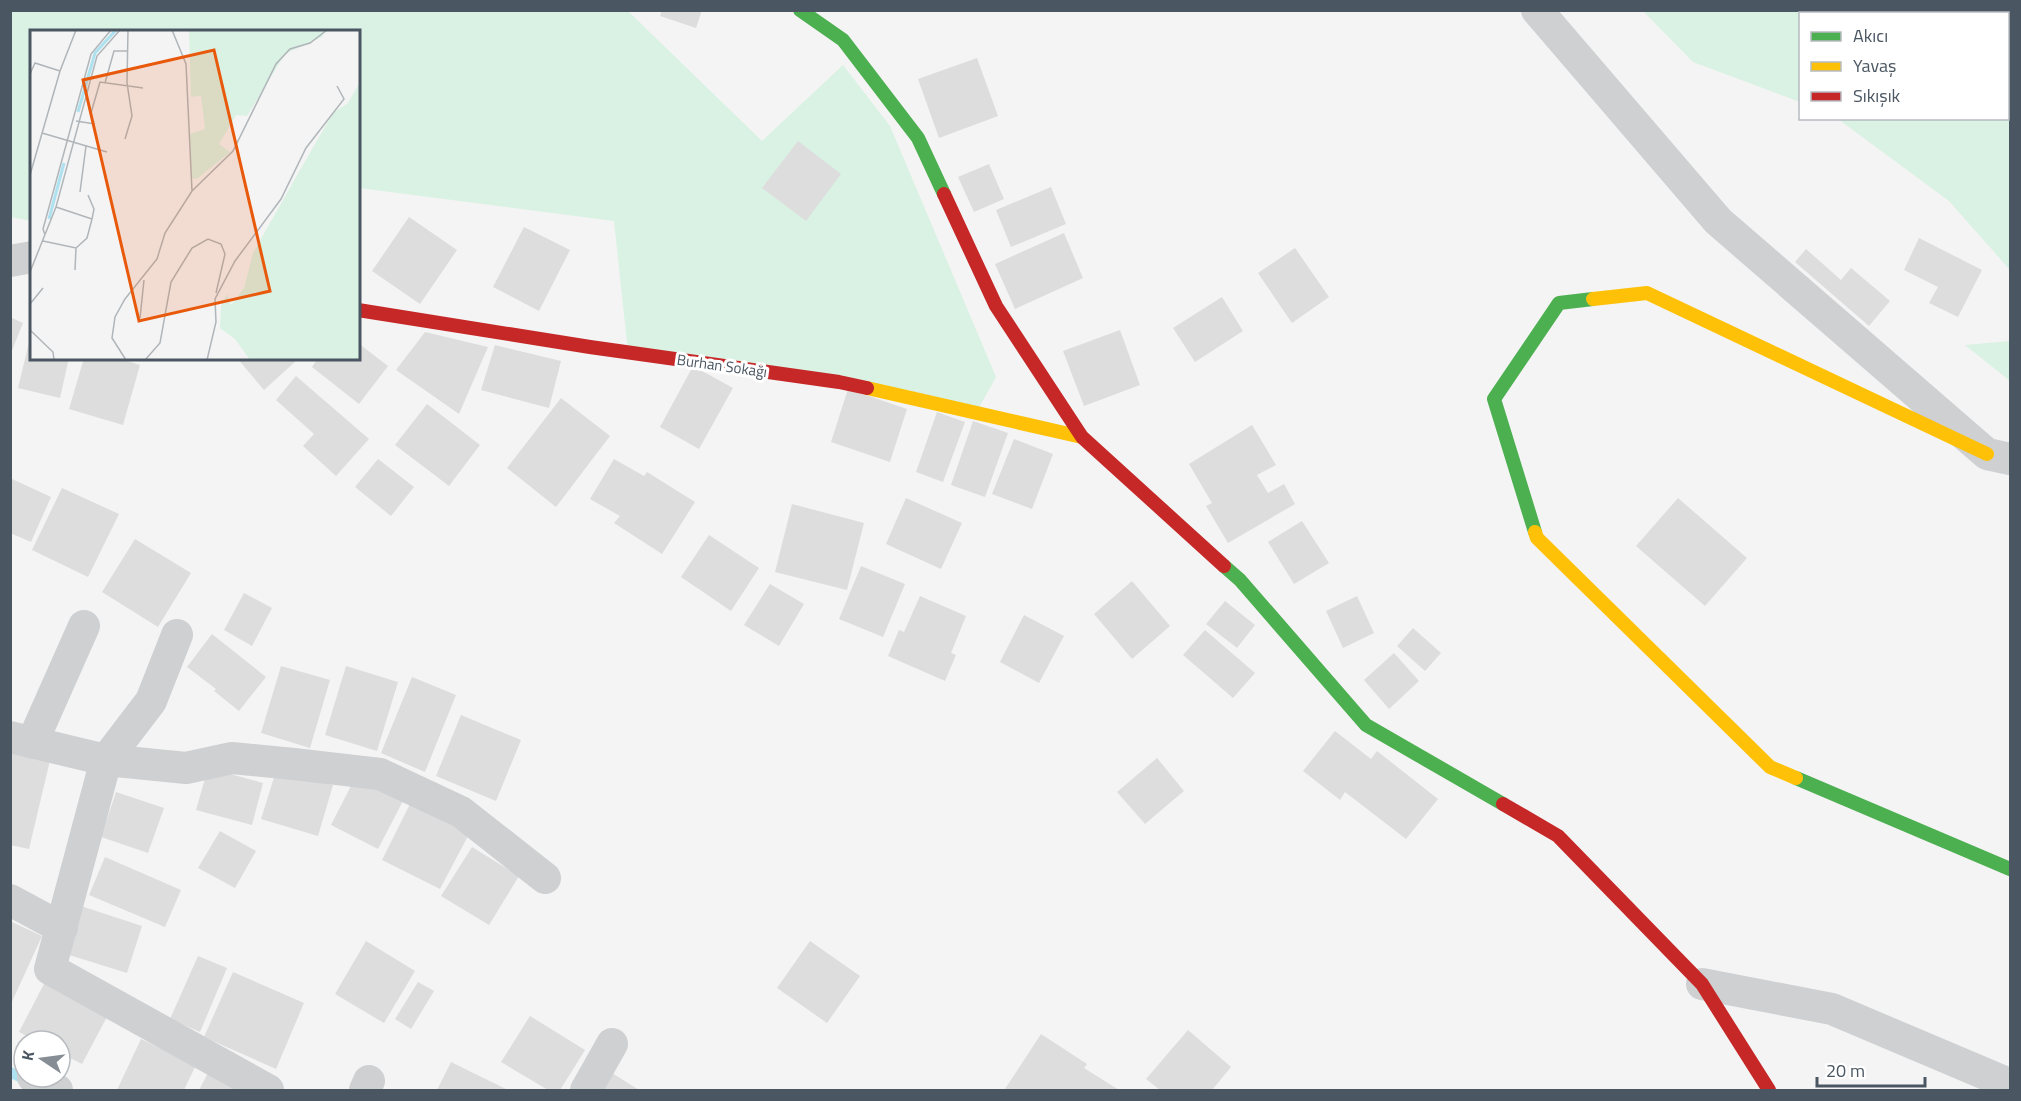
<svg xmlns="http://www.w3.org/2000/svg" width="2021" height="1101" viewBox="0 0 2021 1101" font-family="'Titillium Web',sans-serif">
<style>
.green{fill:#d9f2e3}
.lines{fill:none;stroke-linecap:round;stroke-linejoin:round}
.stream{stroke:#aee2f0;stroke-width:10}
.building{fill:#ddddde}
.street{stroke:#ced0d2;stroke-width:32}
.fast{stroke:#4caf50;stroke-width:14}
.slow{stroke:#ffc107;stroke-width:14}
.jam{stroke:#c62828;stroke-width:14}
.labels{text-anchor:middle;stroke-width:6;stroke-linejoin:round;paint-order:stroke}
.street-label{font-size:15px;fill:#4a5661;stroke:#fff}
.inset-river{fill:none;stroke:#aee2f0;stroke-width:3}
.inset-road{fill:none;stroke:#b0b5b9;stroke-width:1.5}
.view{fill:#e8590c;fill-opacity:0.15;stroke:#e8590c;stroke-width:3}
.inset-edge{fill:none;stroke:#4a5661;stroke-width:3}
</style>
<rect width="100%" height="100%" fill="#f4f4f4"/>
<path class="green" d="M 10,11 L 628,11 L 762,141 L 843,65 L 890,126 L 996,377 L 977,411 L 628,352 L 614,221 L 359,188 L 358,32 L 32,32 L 31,221 L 11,217 Z
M 1643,11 L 2010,11 L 2010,270 L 1949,201 L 1838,119 L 2008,118 L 2008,14 L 1800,14 L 1800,102 L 1693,62 Z
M 2010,341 L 2010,381 L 1965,345 Z"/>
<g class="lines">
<path class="stream" d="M 10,1072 L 29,1082"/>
</g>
<path class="building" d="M 662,10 L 702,10 L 696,28 L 660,16 Z
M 977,58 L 998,116 L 939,138 L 918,79 Z
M 798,141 L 841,174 L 806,221 L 762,188 Z
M 989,164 L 1004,199 L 974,212 L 958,177 Z
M 1051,187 L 1066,224 L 1011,247 L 996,210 Z
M 409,217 L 457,250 L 420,304 L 372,271 Z
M 524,227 L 570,250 L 539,311 L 493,287 Z
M 1064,233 L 1083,278 L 1015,309 L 995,264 Z
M 1919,238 L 1982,270 L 1958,317 L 1929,303 L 1938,287 L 1904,270 Z
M 1295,248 L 1329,297 L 1292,323 L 1258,273 Z
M 1806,249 L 1841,280 L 1851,268 L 1890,301 L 1869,326 L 1795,262 Z
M 1222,297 L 1243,331 L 1195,362 L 1173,328 Z
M 10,317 L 23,323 L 11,353 L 10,353 Z
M 1120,330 L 1140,385 L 1084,406 L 1063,351 Z
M 425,332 L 488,347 L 459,414 L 396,370 Z
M 31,334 L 32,358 L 69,358 L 60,398 L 18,388 Z
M 358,343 L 388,366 L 359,404 L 312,367 L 318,358 L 358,358 Z
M 495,345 L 561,361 L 549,408 L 481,390 Z
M 84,358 L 118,358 L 140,365 L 123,425 L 69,409 Z
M 237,358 L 295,358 L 297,360 L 264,390 Z
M 693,366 L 733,388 L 699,449 L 660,427 Z
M 296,376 L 369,439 L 336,476 L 303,446 L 314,434 L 276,400 Z
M 848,389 L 907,409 L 890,462 L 831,442 Z
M 561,398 L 610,436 L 556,507 L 507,468 Z
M 427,404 L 480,445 L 449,486 L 395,445 Z
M 937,412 L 965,422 L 943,482 L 916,472 Z
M 973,421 L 1008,433 L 985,497 L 951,485 Z
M 1252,425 L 1276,465 L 1257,475 L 1268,493 L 1284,484 L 1295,504 L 1228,543 L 1206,506 L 1212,503 L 1189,464 Z
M 1014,439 L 1053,454 L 1032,509 L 992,494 Z
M 378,459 L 414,487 L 391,516 L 355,487 Z
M 614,459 L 644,476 L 647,472 L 695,502 L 662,554 L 614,523 L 620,516 L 590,499 Z
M 10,478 L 51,497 L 31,542 L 10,533 Z
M 62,488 L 119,514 L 88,577 L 32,550 Z
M 906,498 L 962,523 L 941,569 L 886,544 Z
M 1678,498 L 1747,558 L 1705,606 L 1636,546 Z
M 792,504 L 864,523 L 847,590 L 775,572 Z
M 1302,521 L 1329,563 L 1294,584 L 1268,542 Z
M 709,535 L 759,568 L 731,611 L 681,577 Z
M 135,539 L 191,573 L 158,627 L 102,592 Z
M 861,566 L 905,584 L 883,637 L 839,619 Z
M 1132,581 L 1170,626 L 1132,659 L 1094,614 Z
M 770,584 L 804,604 L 779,646 L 744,625 Z
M 244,593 L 272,608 L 252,646 L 224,630 Z
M 920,596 L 966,616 L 951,653 L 956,655 L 945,681 L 888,656 L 899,630 L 904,632 Z
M 1357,596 L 1374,633 L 1343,648 L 1326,611 Z
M 1225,601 L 1255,625 L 1237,648 L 1206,624 Z
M 1024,615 L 1064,636 L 1039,683 L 1000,662 Z
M 1413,628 L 1441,653 L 1425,671 L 1397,646 Z
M 1205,630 L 1255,673 L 1233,698 L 1183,655 Z
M 212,634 L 266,677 L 239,711 L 214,691 L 216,689 L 187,667 Z
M 1394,653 L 1419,681 L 1389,709 L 1364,680 Z
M 281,666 L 330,680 L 310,748 L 261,733 Z
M 346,666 L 398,682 L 377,751 L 325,735 Z
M 412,677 L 456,695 L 425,772 L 381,753 Z
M 461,715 L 521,740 L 496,801 L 436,776 Z
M 1335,731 L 1371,759 L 1377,751 L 1438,799 L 1406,839 L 1345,792 L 1340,800 L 1303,771 Z
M 10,746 L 51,756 L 29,849 L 10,845 Z
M 1157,758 L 1184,791 L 1145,824 L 1117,792 Z
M 208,768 L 263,783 L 252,825 L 196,810 Z
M 277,768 L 333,785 L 318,836 L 261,819 Z
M 357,774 L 404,799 L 378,849 L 331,825 Z
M 116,792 L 164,808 L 148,853 L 101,837 Z
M 410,804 L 469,834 L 440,889 L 382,860 Z
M 220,831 L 256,851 L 235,888 L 198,868 Z
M 472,847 L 519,876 L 489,925 L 441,896 Z
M 105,857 L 181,890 L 165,927 L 89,895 Z
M 81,906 L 142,926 L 127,973 L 66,954 Z
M 10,921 L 42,936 L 10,1006 Z
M 366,941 L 415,971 L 384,1023 L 335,994 Z
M 810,941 L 860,976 L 827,1023 L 777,988 Z
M 198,956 L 227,968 L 200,1032 L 170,1019 Z
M 233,972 L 304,1003 L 276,1069 L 204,1037 Z
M 46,980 L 109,1013 L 82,1064 L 60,1053 L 60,1041 L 36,1041 L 19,1032 Z
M 418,982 L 434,991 L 411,1029 L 395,1019 Z
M 530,1016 L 585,1050 L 560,1090 L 548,1090 L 501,1062 Z
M 1188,1030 L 1231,1067 L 1212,1090 L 1160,1090 L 1146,1079 Z
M 1041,1034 L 1087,1064 L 1084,1068 L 1119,1090 L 1005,1089 Z
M 141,1039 L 196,1065 L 184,1090 L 117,1090 Z
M 451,1062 L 508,1090 L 437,1090 Z
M 210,1069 L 256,1090 L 199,1090 Z
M 612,1073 L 639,1090 L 600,1090 Z"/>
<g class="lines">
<path class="street" d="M 1537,10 L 1718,221 L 1987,454 L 2010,459
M 10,261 L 32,257
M 177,635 L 151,701 L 106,760 L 50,969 L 268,1090
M 10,737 L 106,760 L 186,768 L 232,758 L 294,764 L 380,774 L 461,812 L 545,878
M 32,743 L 84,626
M 10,900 L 62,928
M 1702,984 L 1832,1009 L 2002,1081
M 33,1077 L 57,1090
M 365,1090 L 369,1081
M 586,1090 L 612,1044"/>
<path class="fast" d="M 800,10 L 843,40 L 918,138 L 944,194
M 1535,532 L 1494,399 L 1559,303 L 1593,299
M 1224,566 L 1240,580 L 1366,725 L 1503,804
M 1796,778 L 2010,869"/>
<path class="slow" d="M 1593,299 L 1647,293 L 1987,454
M 867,388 L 1082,437
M 1535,532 L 1537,538 L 1770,767 L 1796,778"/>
<path class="jam" d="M 944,194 L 996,306 L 1082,437 L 1224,566
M 358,310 L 590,347 L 839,382 L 867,388
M 1503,804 L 1558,836 L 1702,984 L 1769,1090"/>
</g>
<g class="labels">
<g class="street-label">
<text transform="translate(722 366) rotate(8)" y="5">Burhan Sokağı</text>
</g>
</g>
<g transform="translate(30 30)">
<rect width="330" height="330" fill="#f4f4f4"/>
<path d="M 159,0 L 296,0 L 292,7 L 255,24 L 217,86 L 206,85 L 189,114 L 200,122 L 167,149 L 162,148 L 160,104 L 175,99 L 171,66 L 161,67 ZM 330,52 L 330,330 L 220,330 L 205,309 L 190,298 L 191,276 L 197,264 L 201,275 L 214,258 L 223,223 L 270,140 L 303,83 L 318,73 Z" fill="#d9f2e3"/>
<path class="inset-river" d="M 48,82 L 65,23 L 86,0M 19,189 L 34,133"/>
<path class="inset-road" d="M 142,0 L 156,34 L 162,161M 0,44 L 5,33 L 30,41M 75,53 L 84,21 L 97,21M 61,83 L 70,52 L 113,58M 46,91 L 65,94M 12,103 L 77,122M 95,109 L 102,86 L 97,53 L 98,0M 0,145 L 30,41 L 46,0M 50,162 L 56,116M 58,165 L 64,179 L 62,189M 15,205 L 13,199 L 61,24 L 81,0M 13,211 L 46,218 L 57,208 L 62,189 L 26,177M 45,240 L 46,218M 0,242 L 26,177 L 67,26 L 90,0M 0,274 L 13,258M 110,288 L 114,250M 0,300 L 23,322 L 24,330M 96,330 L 82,308 L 85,287 L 95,269 L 127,229 L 135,203 L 162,161 L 203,121 L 246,34 L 260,19 L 280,13 L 297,0M 115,330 L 130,313 L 141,252 L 162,218 L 178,209 L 191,214 L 195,224 L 186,263M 177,330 L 186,292 L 185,269 L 205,231 L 251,169 L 276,118 L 314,69 L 307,56"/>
<path class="view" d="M 184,20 L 240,261 L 109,291 L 53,50 Z"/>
<rect width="330" height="330" class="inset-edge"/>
</g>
<rect width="2021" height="1101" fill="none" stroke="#4a5661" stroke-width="24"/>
<rect x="1799" y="12" width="210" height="108" fill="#ffffff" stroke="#b7bbc0" stroke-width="1.5"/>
<rect x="1811" y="32" width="30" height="9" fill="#4caf50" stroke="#b7bbc0" stroke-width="1.5"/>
<text x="1853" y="42" font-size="18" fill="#4a5661">Akıcı</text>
<rect x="1811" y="62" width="30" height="9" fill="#ffc107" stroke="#b7bbc0" stroke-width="1.5"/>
<text x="1853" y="72" font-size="18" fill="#4a5661">Yavaş</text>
<rect x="1811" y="92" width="30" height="9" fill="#c62828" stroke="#b7bbc0" stroke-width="1.5"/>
<text x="1853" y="102" font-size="18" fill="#4a5661">Sıkışık</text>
<g transform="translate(42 1059) rotate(283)"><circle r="28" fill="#ffffff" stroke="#b7bbc0" stroke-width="1.5"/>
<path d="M0-4.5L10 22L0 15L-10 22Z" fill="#868d94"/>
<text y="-9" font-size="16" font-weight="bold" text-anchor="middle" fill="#4a5661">K</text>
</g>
<path d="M1817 1077v9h108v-9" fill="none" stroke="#4a5661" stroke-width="3"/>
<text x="1826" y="1077" font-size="18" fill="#4a5661" stroke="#ffffff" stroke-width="4.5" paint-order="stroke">20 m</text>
</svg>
